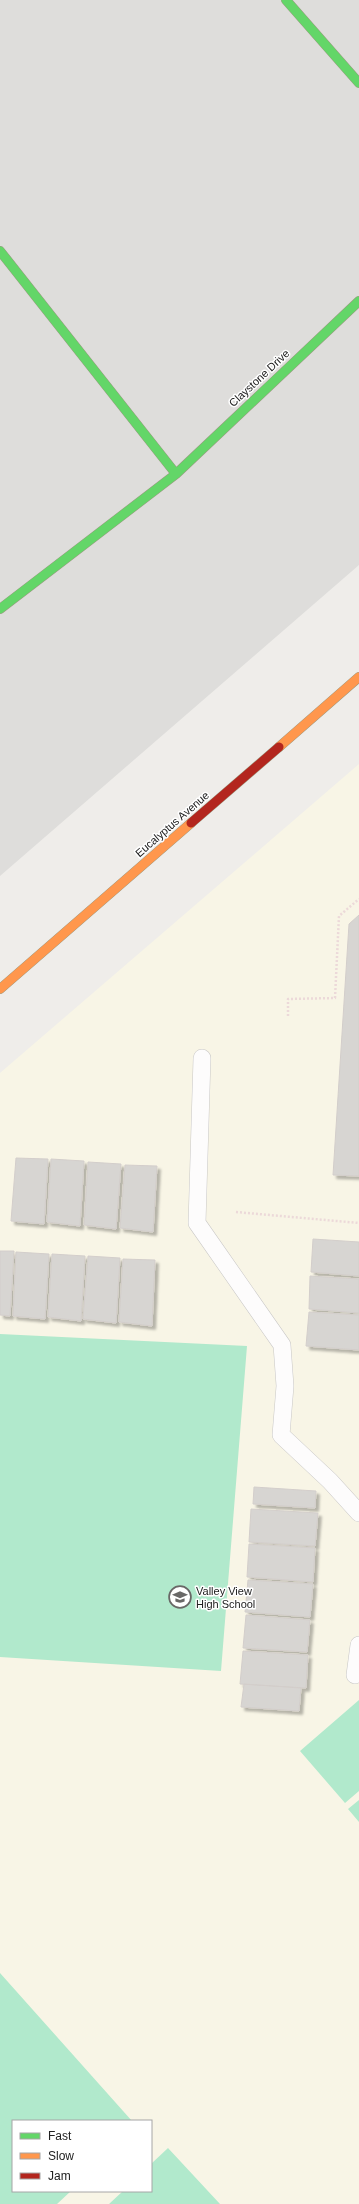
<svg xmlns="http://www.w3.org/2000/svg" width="359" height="2204" viewBox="0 0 359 2204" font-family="Helvetica,sans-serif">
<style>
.residential{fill:#dedddb}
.education{fill:#f8f5e6;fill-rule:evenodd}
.pitch{fill:#b1e9cc}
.building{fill:#d7d5d2;stroke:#d3cecb;filter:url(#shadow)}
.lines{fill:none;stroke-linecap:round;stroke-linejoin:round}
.lane-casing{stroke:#c8c7c6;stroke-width:18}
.fast-casing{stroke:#9b9a80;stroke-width:10}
.slow-casing{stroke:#9b9a80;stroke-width:10}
.jam-casing{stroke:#9b9a80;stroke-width:10}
.path{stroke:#ecd9d9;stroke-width:2.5;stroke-dasharray:2 2;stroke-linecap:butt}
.lane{stroke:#fdfcfc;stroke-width:17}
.fast{stroke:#63d668;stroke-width:9}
.slow{stroke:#ff974d;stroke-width:9}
.jam{stroke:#b3261e;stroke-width:9}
.labels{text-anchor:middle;stroke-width:3;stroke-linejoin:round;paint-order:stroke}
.street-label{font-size:11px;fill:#212121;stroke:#fff}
.poi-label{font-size:11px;fill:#212121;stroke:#fff;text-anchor:start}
</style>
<defs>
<filter id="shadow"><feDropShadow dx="3.5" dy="3.5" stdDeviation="1" flood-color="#0004"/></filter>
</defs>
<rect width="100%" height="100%" fill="#efedea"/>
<path class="residential" d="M 0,0 L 359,0 L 359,565 L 0,876 Z"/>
<path class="education" d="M 359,764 L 359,2204 L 0,2204 L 0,1073 ZM 13,2121 L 151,2121 L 151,2191 L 13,2191 Z"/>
<path class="pitch" d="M 0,1334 L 247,1346 L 221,1671 L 0,1657 Z
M 359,1700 L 359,1791 L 345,1803 L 300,1751 Z
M 359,1800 L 359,1822 L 348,1809 Z
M 0,1973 L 132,2121 L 13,2121 L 13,2191 L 71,2191 L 57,2204 L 0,2204 Z
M 168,2148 L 220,2204 L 109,2204 L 123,2191 L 151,2191 L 151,2164 Z"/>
<path class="building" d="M 359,915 L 359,1176 L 333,1175 L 349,924 Z
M 16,1158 L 48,1159 L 44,1224 L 11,1221 Z
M 51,1159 L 84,1161 L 80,1226 L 47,1222 Z
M 88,1162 L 121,1164 L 116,1229 L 84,1225 Z
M 125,1165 L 157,1166 L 153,1232 L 120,1228 Z
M 313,1239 L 359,1242 L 359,1276 L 311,1272 Z
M 0,1251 L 14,1251 L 10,1316 L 0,1315 Z
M 16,1252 L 49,1254 L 45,1319 L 13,1316 Z
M 52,1254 L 85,1256 L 81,1321 L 48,1317 Z
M 88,1256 L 120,1258 L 116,1323 L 83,1319 Z
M 123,1259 L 155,1260 L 152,1326 L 119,1322 Z
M 310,1276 L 359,1279 L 359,1313 L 309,1309 Z
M 309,1312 L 359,1315 L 359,1350 L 306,1346 Z
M 254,1487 L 316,1491 L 315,1508 L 253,1504 Z
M 251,1509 L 318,1513 L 315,1546 L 249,1542 Z
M 249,1544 L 315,1548 L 313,1582 L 247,1577 Z
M 248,1580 L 313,1584 L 310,1617 L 245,1612 Z
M 246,1615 L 310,1620 L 307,1652 L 243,1648 Z
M 243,1651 L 308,1655 L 306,1688 L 240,1684 Z
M 244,1684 L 301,1688 L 299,1711 L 241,1707 Z"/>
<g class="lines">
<g class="lane-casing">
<path id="lane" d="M 202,1058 L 197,1223 L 282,1345 L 285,1386 L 281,1435 L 330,1481 L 359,1513
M 355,1675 L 359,1645"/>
</g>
<g class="fast-casing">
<path id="fast" d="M 286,0 L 359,83
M 0,251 L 176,474
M 0,609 L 176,474 L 359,301"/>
</g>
<g class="slow-casing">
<path id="slow" d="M 279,747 L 359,677
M 0,989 L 191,823"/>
</g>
<g class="jam-casing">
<path id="jam" d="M 191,823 L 279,747"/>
</g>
<path class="path" d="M 288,1016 L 288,999 L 335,998 L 339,916 L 359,899
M 236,1212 L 359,1223"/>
<use href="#lane" class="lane"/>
<use href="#fast" class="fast"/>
<use href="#slow" class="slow"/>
<use href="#jam" class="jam"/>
</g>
<defs>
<g id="school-ring" transform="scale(1.15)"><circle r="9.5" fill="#fff" stroke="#696867" stroke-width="1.5"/><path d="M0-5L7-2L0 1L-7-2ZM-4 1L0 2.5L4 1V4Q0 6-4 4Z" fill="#696867"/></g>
</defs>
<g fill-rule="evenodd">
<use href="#school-ring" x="180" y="1597"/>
</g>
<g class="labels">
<g class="street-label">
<text transform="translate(259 378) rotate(-43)" y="4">Claystone Drive</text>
<text transform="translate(172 824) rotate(-41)" y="4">Eucalyptus Avenue</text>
</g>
<g class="poi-label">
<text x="196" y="1595">Valley View<tspan x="196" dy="13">High School</tspan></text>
</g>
</g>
<rect x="12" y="2120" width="140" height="72" fill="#ffffff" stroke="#a6a6a6"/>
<rect x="20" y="2133" width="20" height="6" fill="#63d668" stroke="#a6a6a6"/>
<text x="48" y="2140" font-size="12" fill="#212121">Fast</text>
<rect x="20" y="2153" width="20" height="6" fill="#ff974d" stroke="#a6a6a6"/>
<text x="48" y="2160" font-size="12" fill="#212121">Slow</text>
<rect x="20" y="2173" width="20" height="6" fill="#b3261e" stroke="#a6a6a6"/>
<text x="48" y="2180" font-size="12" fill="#212121">Jam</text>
</svg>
